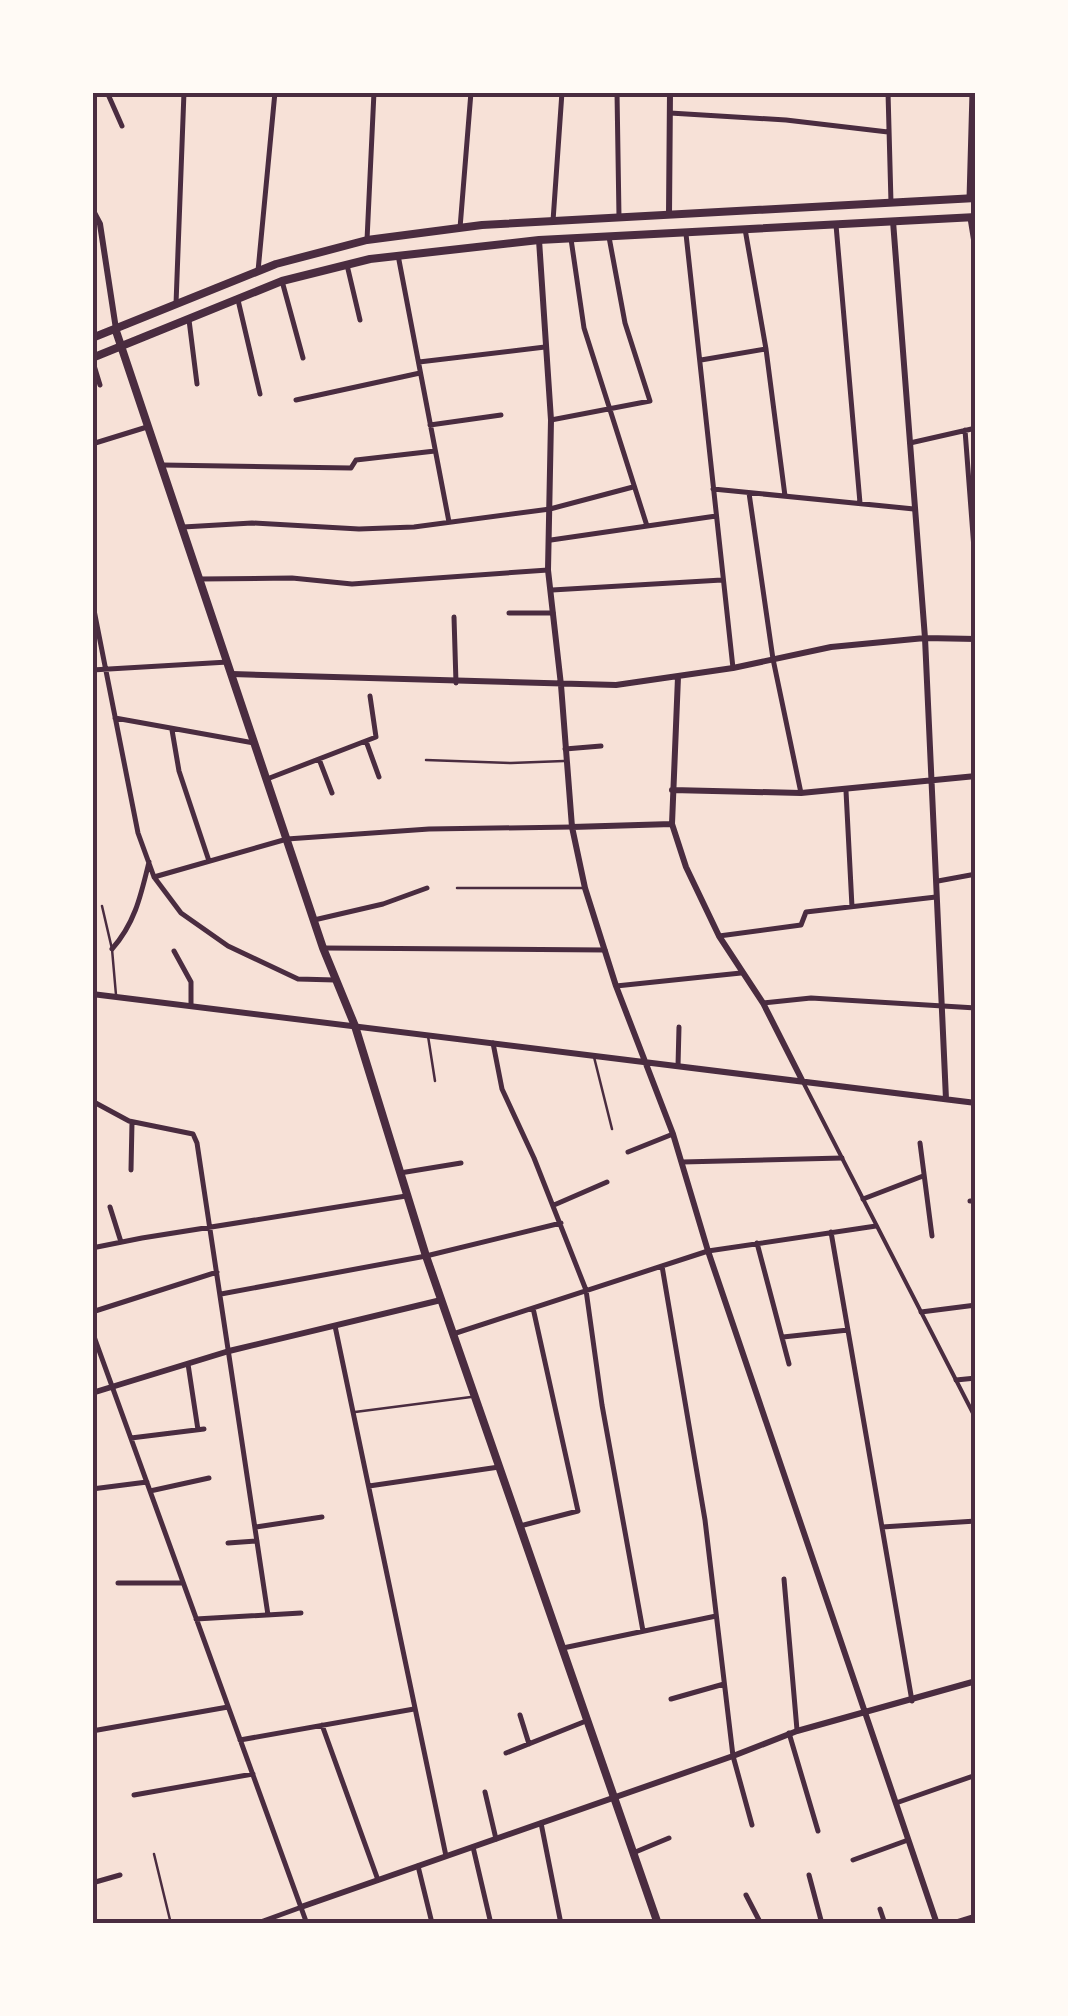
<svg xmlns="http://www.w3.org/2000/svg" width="1068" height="2016" viewBox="0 0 1068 2016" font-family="'IBM Plex Serif',serif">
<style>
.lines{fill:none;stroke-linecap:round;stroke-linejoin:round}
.service{stroke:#4a2c40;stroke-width:2.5}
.pedestrian{stroke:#4a2c40;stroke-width:4}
.minor{stroke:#4a2c40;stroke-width:5}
.tertiary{stroke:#4a2c40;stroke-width:6}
.secondary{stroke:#4a2c40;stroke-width:8}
.neatline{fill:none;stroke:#4a2c40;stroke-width:4}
</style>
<rect width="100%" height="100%" fill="#f7e1d7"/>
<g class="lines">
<path class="service" d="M 426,760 L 511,763 L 564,761
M 457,888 L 583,888
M 102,906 L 112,949 L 116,995
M 428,1036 L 435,1081
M 594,1057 L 612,1129
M 355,1412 L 471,1397
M 154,1854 L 171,1924"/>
<path class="pedestrian" d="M 803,1082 L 976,1419"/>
<path class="minor" d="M 107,92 L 122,126
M 617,92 L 619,217
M 888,92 L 891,203
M 670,113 L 786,120 L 888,132
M 969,199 L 972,92
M 970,218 L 976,255
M 553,221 L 562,92
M 836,225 L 860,503
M 460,228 L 471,92
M 745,229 L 766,349 L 785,496
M 686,234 L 733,668
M 571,239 L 584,328 L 647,526
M 367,240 L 374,92
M 398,255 L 449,522
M 347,265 L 360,320
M 258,271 L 275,92
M 282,281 L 303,358
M 238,300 L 260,394
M 176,304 L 184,92
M 189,320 L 197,384
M 92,359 L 100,385
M 701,360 L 766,349
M 419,362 L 545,347
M 296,400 L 420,373
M 551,420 L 650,401 L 625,323 L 609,237
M 430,425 L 501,415
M 965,430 L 976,575
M 910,443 L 976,428
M 92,444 L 147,427
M 162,465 L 351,468 L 356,460 L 435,451
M 713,489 L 914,509
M 749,493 L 773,659 L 801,793
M 183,527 L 252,523 L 359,529 L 414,527 L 550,509 L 633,487
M 551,540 L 716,516
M 200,579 L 292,578 L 352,584 L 548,570
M 552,590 L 722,580
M 92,600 L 138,833 L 154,877 L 181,913 L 228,946 L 298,979 L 335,980
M 509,613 L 553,613
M 454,617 L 456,683
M 92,670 L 228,662
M 115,718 L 254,743
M 172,730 L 179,771 L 209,861
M 366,741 L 379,777
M 565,749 L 601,746
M 319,759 L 332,793
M 267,779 L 376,737 L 370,696
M 846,791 L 852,907
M 154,877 L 287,839 L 429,829 L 572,827
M 938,881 L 976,874
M 314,920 L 383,904 L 427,888
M 719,936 L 801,925 L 806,912 L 936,897
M 323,948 L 605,950
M 112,949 C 135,923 141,895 149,862
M 174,951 L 191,982 L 191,1006
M 616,986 L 741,973
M 763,1003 L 811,998 L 976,1008
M 493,1043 L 502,1089 L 534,1158 L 586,1290 L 602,1405 L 643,1631
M 678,1066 L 679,1027
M 92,1101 L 129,1121 L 193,1134 L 197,1143 L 268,1615
M 920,1143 L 932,1236
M 628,1152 L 673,1134
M 682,1162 L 842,1158
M 131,1170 L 132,1122
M 400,1173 L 461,1163
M 863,1199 L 923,1176
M 970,1201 L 976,1201
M 554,1205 L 607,1182
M 110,1207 L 121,1242
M 831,1232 L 912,1701
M 757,1243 L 789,1364
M 92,1248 L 142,1238 L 406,1196
M 662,1266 L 705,1520 L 733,1756 L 752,1825
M 221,1294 L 426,1256 L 561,1223
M 92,1312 L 217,1272
M 921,1312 L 976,1305
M 335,1326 L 446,1856
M 92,1331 L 307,1924
M 453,1334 L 708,1251 L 876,1226
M 783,1337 L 848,1330
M 188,1364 L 198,1430
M 956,1380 L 976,1378
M 131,1438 L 204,1429
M 369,1486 L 499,1467
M 92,1489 L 147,1482
M 150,1491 L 209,1478
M 520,1526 L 578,1511 L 533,1308
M 256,1527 L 322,1517
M 882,1527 L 976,1521
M 228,1543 L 257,1541
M 784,1579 L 797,1730
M 118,1583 L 183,1583
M 196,1619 L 301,1613
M 563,1648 L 716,1616
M 671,1699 L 724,1684
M 520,1715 L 529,1744
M 322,1725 L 378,1880
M 92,1731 L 228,1707
M 789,1733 L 818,1831
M 240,1740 L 414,1709
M 506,1753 L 586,1721
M 485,1792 L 496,1839
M 134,1795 L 253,1774
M 896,1803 L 976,1775
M 541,1823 L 561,1924
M 473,1847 L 491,1924
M 633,1853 L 669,1838
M 853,1860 L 908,1840
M 418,1866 L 431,1919
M 809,1875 L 822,1924
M 92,1883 L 120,1875
M 746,1895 L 761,1924
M 880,1909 L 885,1924
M 255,1924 L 299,1908
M 950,1924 L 976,1916"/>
<path class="tertiary" d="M 92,209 L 100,224 L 116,329
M 669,214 L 670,92
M 893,221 L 925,638 L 946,1099
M 539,240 L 551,420 L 548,570 L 561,685 L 572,827 L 585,888 L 616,986 L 673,1134 L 708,1251 L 937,1924
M 232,674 L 616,685 L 733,668 L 831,647 L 925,638 L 976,639
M 678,677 L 672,824 L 686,867 L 719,936 L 763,1003 L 802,1080
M 672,790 L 801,793 L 976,776
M 572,827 L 672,824
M 92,994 L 976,1103
M 92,1393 L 229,1351 L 441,1300
M 301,1907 L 733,1756 L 797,1731 L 976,1681"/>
<path class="secondary" d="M 116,331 L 323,948 L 355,1026 L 426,1256 L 658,1924
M 92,338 L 276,264 L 367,240 L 482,225 L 976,198
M 92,358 L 282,281 L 370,259 L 539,240 L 976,217"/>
</g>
<rect width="1068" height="2016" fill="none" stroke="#fffaf5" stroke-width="190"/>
<rect x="95" y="95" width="878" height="1826" class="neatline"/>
</svg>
